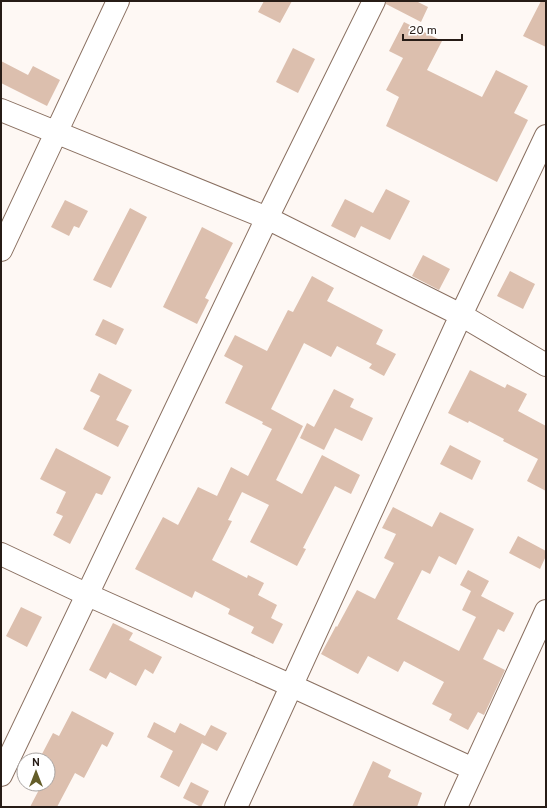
<svg xmlns="http://www.w3.org/2000/svg" width="547" height="808" viewBox="0 0 547 808" font-family="Overpass,sans-serif">
<style>
.building{fill:#dcbfae}
.lines{fill:none;stroke-linecap:round;stroke-linejoin:round}
.street-casing{stroke:#896f60;stroke-width:24}
.street{stroke:#fff;stroke-width:22}
</style>
<rect width="100%" height="100%" fill="#fef8f4"/>
<path class="building" d="M 264,1 L 292,1 L 280,23 L 258,12 Z
M 386,1 L 416,1 L 428,7 L 421,22 L 386,4 Z
M 541,1 L 546,1 L 546,47 L 523,36 Z
M 404,22 L 442,41 L 427,70 L 482,97 L 496,70 L 528,86 L 514,113 L 528,120 L 497,182 L 386,126 L 399,97 L 386,90 L 403,58 L 389,51 Z
M 293,48 L 315,59 L 298,93 L 276,82 Z
M 1,61 L 28,75 L 33,66 L 60,80 L 47,106 L 1,83 Z
M 386,189 L 410,201 L 390,240 L 361,226 L 355,238 L 331,226 L 345,199 L 373,213 Z
M 65,200 L 88,211 L 79,228 L 74,226 L 69,236 L 51,227 Z
M 130,208 L 147,217 L 111,288 L 93,280 Z
M 202,227 L 233,243 L 205,298 L 209,300 L 197,324 L 163,307 Z
M 423,255 L 450,269 L 439,290 L 412,276 Z
M 510,271 L 535,284 L 523,309 L 497,296 Z
M 312,276 L 334,288 L 327,301 L 383,330 L 376,344 L 396,354 L 384,376 L 369,368 L 372,364 L 337,346 L 331,357 L 304,343 L 271,409 L 303,426 L 276,480 L 302,494 L 322,455 L 360,475 L 351,494 L 335,486 L 303,548 L 306,549 L 297,566 L 250,542 L 269,505 L 242,492 L 228,520 L 232,521 L 212,560 L 247,578 L 248,575 L 264,583 L 258,595 L 277,605 L 271,618 L 283,624 L 273,644 L 251,633 L 254,627 L 228,614 L 230,609 L 195,591 L 192,598 L 135,569 L 163,517 L 178,525 L 198,487 L 217,496 L 231,467 L 248,476 L 272,429 L 262,424 L 263,422 L 225,403 L 243,366 L 224,356 L 235,335 L 267,351 L 288,310 L 293,312 Z
M 103,319 L 124,329 L 116,345 L 95,335 Z
M 470,370 L 505,388 L 507,384 L 527,394 L 518,411 L 546,426 L 546,491 L 527,481 L 538,459 L 503,441 L 504,439 L 469,421 L 468,423 L 448,413 Z
M 99,373 L 132,390 L 116,420 L 129,426 L 118,447 L 83,429 L 100,396 L 90,391 Z
M 334,389 L 354,399 L 350,407 L 373,418 L 362,441 L 335,428 L 324,450 L 300,438 L 307,423 L 314,427 Z
M 450,445 L 481,461 L 472,480 L 440,464 Z
M 56,448 L 111,477 L 102,495 L 96,493 L 70,544 L 53,535 L 63,516 L 56,513 L 66,492 L 40,479 Z
M 393,507 L 432,527 L 440,512 L 474,529 L 456,565 L 439,556 L 430,574 L 422,570 L 397,619 L 459,651 L 476,617 L 462,610 L 471,591 L 460,585 L 468,570 L 489,581 L 481,596 L 514,613 L 504,632 L 498,629 L 483,659 L 505,670 L 484,715 L 478,712 L 468,730 L 449,720 L 452,714 L 432,704 L 444,682 L 404,661 L 398,672 L 368,656 L 358,674 L 321,654 L 336,626 L 337,627 L 357,590 L 375,599 L 394,563 L 384,558 L 396,534 L 382,528 Z
M 518,536 L 546,551 L 546,556 L 540,569 L 509,553 Z
M 21,607 L 42,617 L 27,647 L 6,636 Z
M 113,623 L 133,633 L 129,640 L 162,657 L 153,674 L 145,669 L 136,686 L 110,672 L 106,679 L 89,670 Z
M 72,711 L 114,733 L 107,747 L 102,744 L 84,778 L 75,773 L 57,807 L 30,807 L 42,784 L 48,784 L 48,757 L 42,754 L 53,733 L 59,736 Z
M 154,722 L 175,733 L 180,723 L 205,736 L 211,725 L 227,733 L 217,751 L 202,743 L 204,739 L 179,787 L 160,777 L 173,751 L 147,737 Z
M 373,761 L 391,770 L 388,777 L 422,793 L 417,807 L 352,807 Z
M 191,782 L 209,791 L 201,807 L 183,798 Z"/>
<g class="lines">
<g class="street-casing">
<path id="street" d="M 1,110 L 267,218 L 461,315 L 546,365
M 1,250 L 118,1
M 1,554 L 88,595 L 292,686 L 473,769
M 1,775 L 267,218 L 374,1
M 236,807 L 461,315 L 546,136
M 456,807 L 546,611"/>
</g>
<use href="#street" class="street"/>
</g>
<rect width="547" height="808" fill="none" stroke="#271c16" stroke-width="4"/>
<g transform="translate(36 772)"><circle r="19" fill="#ffffff" stroke="#a9a4a2"/>
<path d="M0-3L7 15L0 10L-7 15Z" fill="#635d29"/>
<text y="-6" font-size="11" font-weight="bold" text-anchor="middle" fill="#271c16">N</text>
</g>
<path d="M403 34v6h59v-6" fill="none" stroke="#271c16" stroke-width="2"/>
<text x="409" y="34" font-size="12" fill="#271c16" stroke="#ffffff" stroke-width="3" paint-order="stroke">20 m</text>
</svg>
